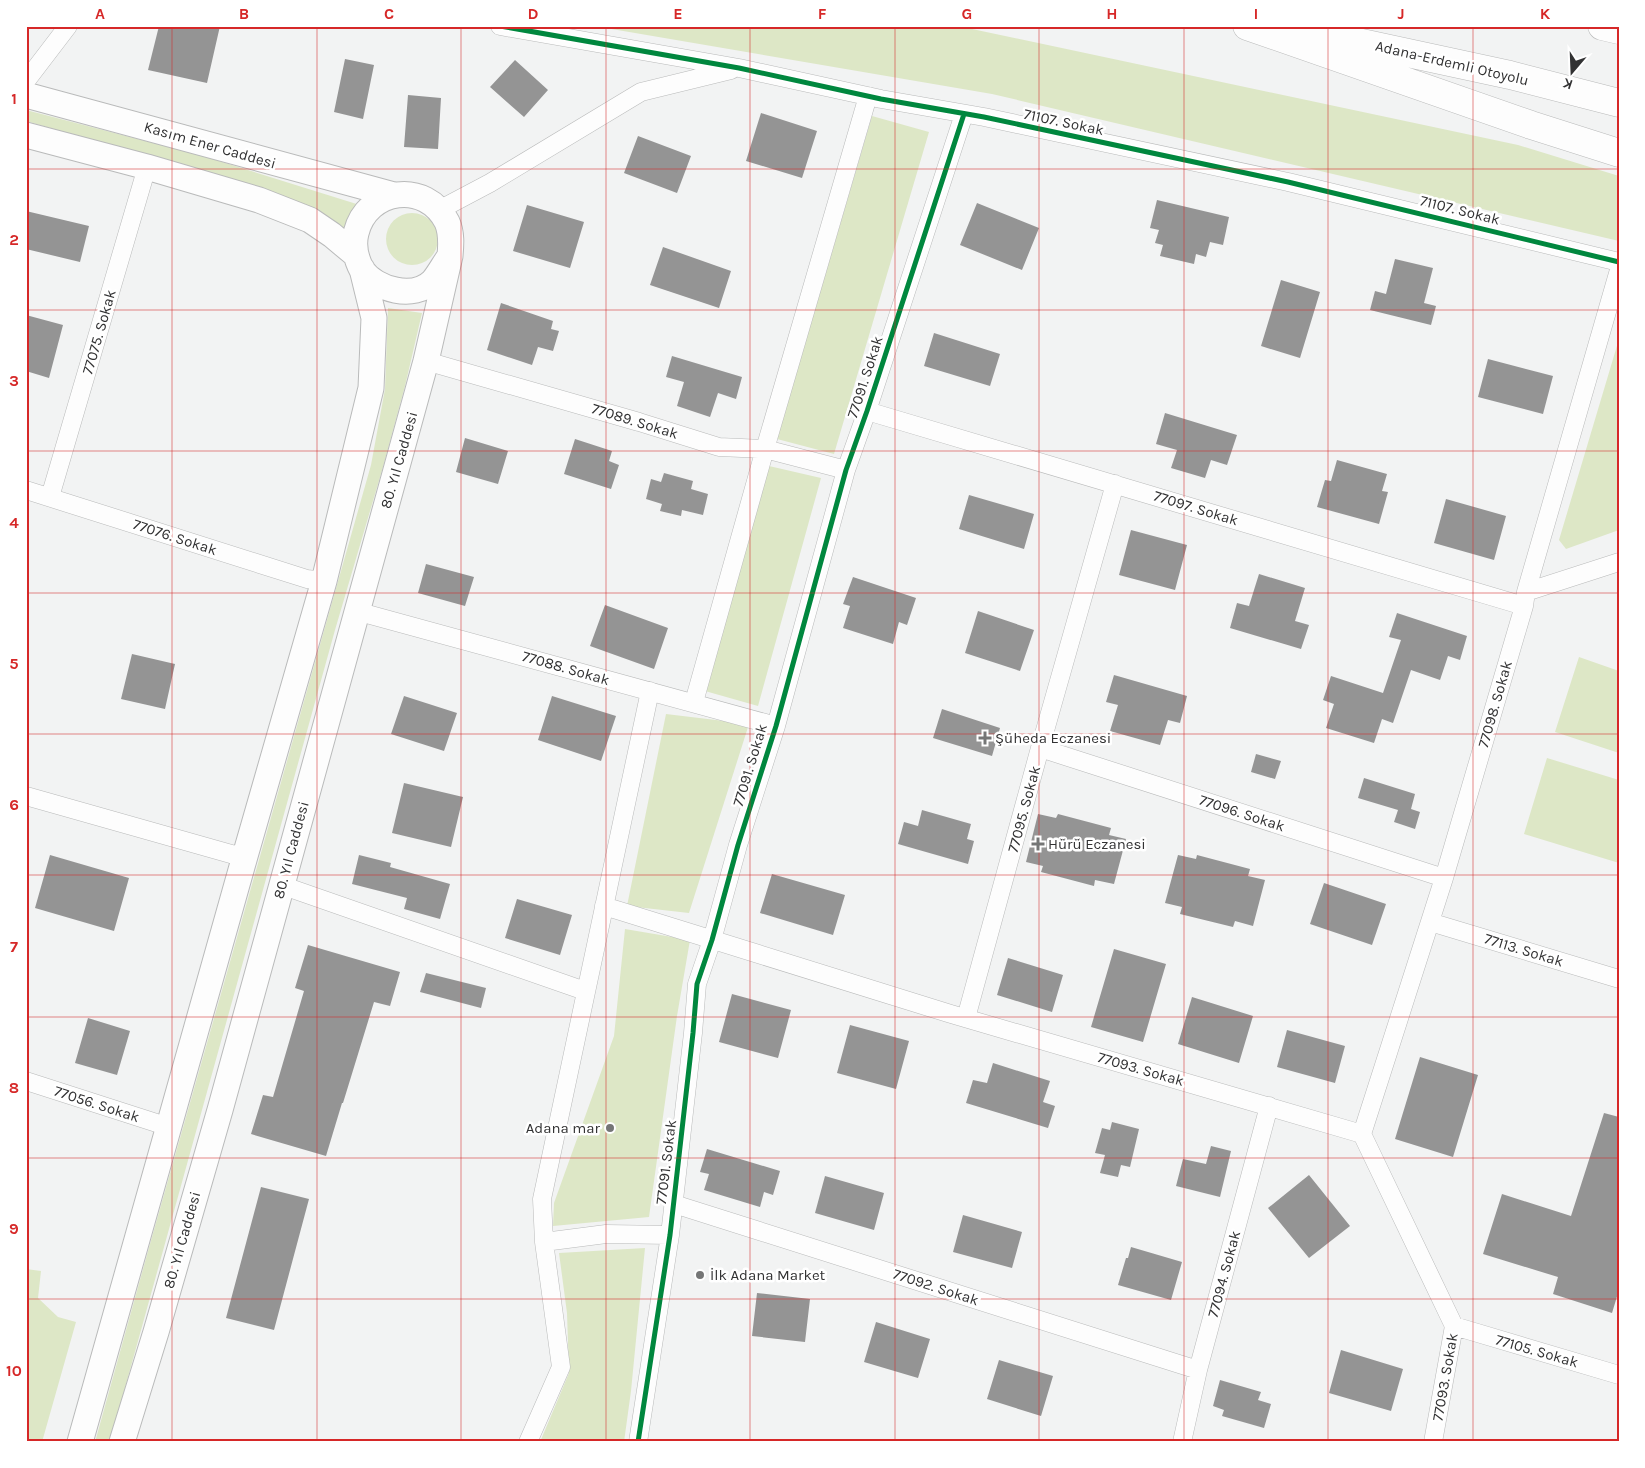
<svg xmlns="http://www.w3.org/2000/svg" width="1645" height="1468" viewBox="0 0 1645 1468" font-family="Karla,sans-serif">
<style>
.green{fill:#dde7c6}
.building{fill:#949494}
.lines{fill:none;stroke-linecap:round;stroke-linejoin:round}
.street-casing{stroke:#b9baba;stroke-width:19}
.secondary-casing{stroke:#b9baba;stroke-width:27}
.highway-casing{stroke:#b9baba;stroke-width:29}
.street{stroke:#fdfdfd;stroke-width:18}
.secondary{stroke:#fdfdfd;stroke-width:25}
.highway{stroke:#fdfdfd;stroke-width:28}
.cycleway-casing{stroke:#fff;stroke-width:8}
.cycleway{stroke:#00873e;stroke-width:5}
.grid{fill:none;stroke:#d62828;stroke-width:1;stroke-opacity:0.55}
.poi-dot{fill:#757676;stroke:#fff;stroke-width:2}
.labels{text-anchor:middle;stroke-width:5;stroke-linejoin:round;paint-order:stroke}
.street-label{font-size:15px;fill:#323233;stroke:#fff}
.poi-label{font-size:15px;fill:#323233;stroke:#fff;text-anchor:start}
.neatline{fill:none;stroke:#d62828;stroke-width:2}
.grid-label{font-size:16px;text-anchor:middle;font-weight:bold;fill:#d62828}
</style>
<rect width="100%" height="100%" fill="#f2f3f3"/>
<path class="green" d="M 594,26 L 958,26 L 1518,145 L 1619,176 L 1619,241 L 992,94 Z
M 26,110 L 203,156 L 363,206 L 347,234 L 199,171 L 26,121 Z
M 872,116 L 929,132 L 834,454 L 777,439 Z
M386 239a26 26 0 1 1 52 0a26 26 0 1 1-52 0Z
M 388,308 L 422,313 L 405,386 L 383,467 L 335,630 L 110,1442 L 95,1442 L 150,1244 L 371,465 L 385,389 Z
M 1619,339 L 1619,530 L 1566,549 L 1559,540 Z
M 769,466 L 821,478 L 758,706 L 705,691 Z
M 1579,657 L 1619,671 L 1619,753 L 1555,732 Z
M 666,714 L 749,724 L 689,913 L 627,906 Z
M 1547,758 L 1619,780 L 1619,863 L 1524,834 Z
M 625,929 L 690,940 L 677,1016 L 649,1217 L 553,1226 L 554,1203 L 614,1036 Z
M 645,1248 L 631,1391 L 624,1442 L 540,1442 L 569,1373 L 567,1313 L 559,1253 Z
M 26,1269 L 41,1271 L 38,1298 L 58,1317 L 76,1322 L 42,1442 L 26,1442 Z"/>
<path class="building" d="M 159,26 L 220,26 L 207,83 L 148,70 Z
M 345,59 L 374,65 L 363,119 L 334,112 Z
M 515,60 L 548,90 L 524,117 L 490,87 Z
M 408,95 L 441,98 L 438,149 L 404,147 Z
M 761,113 L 817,131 L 802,178 L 746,161 Z
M 638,136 L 691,156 L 677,193 L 624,173 Z
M 1157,200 L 1229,217 L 1223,245 L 1210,242 L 1206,257 L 1196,254 L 1194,264 L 1160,256 L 1163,245 L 1155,243 L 1159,230 L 1150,228 Z
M 977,203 L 1039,228 L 1022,270 L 960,245 Z
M 527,205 L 584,222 L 570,268 L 513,251 Z
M 26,211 L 89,226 L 80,262 L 26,249 Z
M 663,247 L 731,271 L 719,308 L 650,285 Z
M 1395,259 L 1433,268 L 1424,303 L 1436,306 L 1431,325 L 1370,310 L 1375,291 L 1386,294 Z
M 1281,280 L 1320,292 L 1300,358 L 1261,346 Z
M 501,303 L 553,321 L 551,329 L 559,331 L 553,351 L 538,347 L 532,365 L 487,350 Z
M 26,315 L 63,325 L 49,378 L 26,371 Z
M 934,333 L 1000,354 L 990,386 L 924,366 Z
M 672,356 L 742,377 L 736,399 L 718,393 L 710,417 L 677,406 L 684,382 L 666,377 Z
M 1488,359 L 1553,376 L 1543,414 L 1478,397 Z
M 1165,413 L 1237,435 L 1227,465 L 1211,460 L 1205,478 L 1171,468 L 1177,450 L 1156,444 Z
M 465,438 L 508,451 L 498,484 L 456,472 Z
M 575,439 L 612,451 L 609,461 L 619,465 L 611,489 L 564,474 Z
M 1337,460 L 1387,474 L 1382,491 L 1388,492 L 1379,524 L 1317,507 L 1325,480 L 1331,481 Z
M 664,473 L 693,481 L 691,489 L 708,494 L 703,515 L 682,510 L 681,516 L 660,511 L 662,504 L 646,499 L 651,479 L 661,482 Z
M 969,495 L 1034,514 L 1024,549 L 959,529 Z
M 1446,499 L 1506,516 L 1494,560 L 1434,543 Z
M 1131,530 L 1187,545 L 1175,590 L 1119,575 Z
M 426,564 L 474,577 L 465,606 L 418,593 Z
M 1259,574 L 1305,588 L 1295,621 L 1309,625 L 1301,649 L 1230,628 L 1237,603 L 1249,606 Z
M 853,577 L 916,598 L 907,625 L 899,622 L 893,644 L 843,628 L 850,606 L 843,604 Z
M 605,605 L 668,628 L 654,669 L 590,646 Z
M 978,611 L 1034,630 L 1020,671 L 965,653 Z
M 1397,613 L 1467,636 L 1460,660 L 1448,656 L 1440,680 L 1411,670 L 1393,723 L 1382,719 L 1374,743 L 1326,728 L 1334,704 L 1323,700 L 1331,676 L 1383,693 L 1401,640 L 1389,637 Z
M 132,654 L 175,664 L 165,709 L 121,699 Z
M 1114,675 L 1187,696 L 1180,723 L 1168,720 L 1160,745 L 1110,731 L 1118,705 L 1106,702 Z
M 404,696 L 457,713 L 444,751 L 391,734 Z
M 552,696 L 616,716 L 601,761 L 538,740 Z
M 942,709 L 1000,728 L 992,756 L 933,738 Z
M 1256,754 L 1281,761 L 1275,779 L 1251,772 Z
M 1364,778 L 1415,794 L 1411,809 L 1420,812 L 1415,829 L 1394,822 L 1398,810 L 1358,798 Z
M 404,783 L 463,797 L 451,847 L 392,833 Z
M 922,810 L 971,824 L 967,839 L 974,841 L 968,864 L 898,844 L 904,822 L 918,826 Z
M 1038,814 L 1056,818 L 1058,814 L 1111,828 L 1109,835 L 1126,839 L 1114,884 L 1095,880 L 1094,886 L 1041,872 L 1043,866 L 1026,862 Z
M 50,855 L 129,878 L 114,931 L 35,908 Z
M 359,855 L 391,863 L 390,867 L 450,884 L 440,919 L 404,909 L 407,898 L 352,884 Z
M 1178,855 L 1196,859 L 1197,855 L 1250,869 L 1248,876 L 1265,880 L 1253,926 L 1235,921 L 1233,927 L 1180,914 L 1182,907 L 1165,903 Z
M 772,874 L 845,895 L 833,935 L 760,913 Z
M 1324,883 L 1386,904 L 1372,945 L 1310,924 Z
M 517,899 L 572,915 L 560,955 L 505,938 Z
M 308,945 L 400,972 L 390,1006 L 374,1002 L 343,1103 L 342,1103 L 326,1156 L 251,1134 L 263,1095 L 273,1097 L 304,991 L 295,988 Z
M 1114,949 L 1166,964 L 1143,1042 L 1091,1027 Z
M 1008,958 L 1063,975 L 1052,1012 L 997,995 Z
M 426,973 L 486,988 L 481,1008 L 420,992 Z
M 732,994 L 791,1010 L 778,1058 L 719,1042 Z
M 1192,997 L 1253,1016 L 1239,1063 L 1178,1044 Z
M 88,1018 L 130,1031 L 117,1075 L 75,1063 Z
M 850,1025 L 909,1041 L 896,1089 L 837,1073 Z
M 1287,1030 L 1345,1046 L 1335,1083 L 1277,1067 Z
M 1420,1057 L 1478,1075 L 1453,1157 L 1395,1139 Z
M 993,1063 L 1050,1081 L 1043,1102 L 1055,1106 L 1048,1128 L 966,1103 L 973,1080 L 987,1083 Z
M 1604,1113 L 1619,1117 L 1619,1290 L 1612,1313 L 1553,1294 L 1558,1277 L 1483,1254 L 1502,1194 L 1571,1216 Z
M 1112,1122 L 1139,1129 L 1130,1167 L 1121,1165 L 1118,1177 L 1100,1173 L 1105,1155 L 1095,1153 L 1102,1128 L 1110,1130 Z
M 1211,1146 L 1231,1151 L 1220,1197 L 1176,1186 L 1183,1159 L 1206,1164 Z
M 707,1149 L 780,1171 L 773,1195 L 764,1192 L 760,1207 L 704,1190 L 709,1174 L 700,1172 Z
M 1309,1175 L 1350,1226 L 1309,1258 L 1268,1208 Z
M 825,1176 L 884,1193 L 874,1230 L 815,1213 Z
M 261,1187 L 309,1199 L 274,1330 L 226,1318 Z
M 963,1215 L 1022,1232 L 1012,1268 L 953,1252 Z
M 1131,1247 L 1182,1262 L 1171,1300 L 1118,1285 L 1126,1258 L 1128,1258 Z
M 757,1293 L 810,1299 L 805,1342 L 752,1336 Z
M 876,1322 L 930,1339 L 918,1378 L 864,1362 Z
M 1341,1350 L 1403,1369 L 1391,1411 L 1329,1393 Z
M 999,1360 L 1053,1376 L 1041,1416 L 987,1399 Z
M 1220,1380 L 1261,1392 L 1258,1400 L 1271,1404 L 1264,1428 L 1222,1416 L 1224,1410 L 1213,1406 Z"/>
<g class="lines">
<g class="street-casing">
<path id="street" d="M 500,26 L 739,68 L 881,99 L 984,117 L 1288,182 L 1619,262
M 26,81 L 68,26
M 439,210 L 490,183 L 641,92 L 731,70
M 426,361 L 639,422 L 719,447 L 765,449 L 846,470
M 867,411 L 1524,606
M 26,490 L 307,579 L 324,581
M 50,497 L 147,167
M 1526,592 L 1619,562
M 356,611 L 776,726
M 694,702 L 765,449 L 868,96
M 1040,748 L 1444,878
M 26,796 L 231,854 L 245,856
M 281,885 L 585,991
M 604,906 L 951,1014 L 1362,1134 L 1454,1326 L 1433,1442
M 1430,922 L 1619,979
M 966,1018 L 1040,748 L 1115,484
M 26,1081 L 169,1127
M 1362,1134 L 1444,878 L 1524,606 L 1526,592 L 1619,270
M 674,1204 L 1198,1370
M 544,1242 L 606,1234 L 670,1235
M 1454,1326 L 1619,1375
M 528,1442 L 561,1367 L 544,1242 L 542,1199 L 650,691
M 638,1442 L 670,1235 L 693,1033 L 697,984 L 712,940 L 738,845 L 776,726 L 846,470 L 867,411 L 964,114
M 1182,1442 L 1198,1370 L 1269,1106"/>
</g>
<g class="secondary-casing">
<path id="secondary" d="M 26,95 L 394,195
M 26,135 L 147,167 L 259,200 L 310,220 L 332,235 L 356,255
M 80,1442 L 245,856 L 324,581 L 371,388 L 374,318 L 362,269
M 122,1442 L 156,1332 L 220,1110 L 426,361 L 450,256 C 451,245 452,233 447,222 C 426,180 367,188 356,233 C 353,245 356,259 362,270 C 376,290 414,300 433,281 C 439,274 444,264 450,256"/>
</g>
<g class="highway-casing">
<path id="highway" d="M 1247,26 L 1531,125 L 1619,153
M 1602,26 L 1619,30
M 1306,31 L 1510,75 L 1619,103"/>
</g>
<use href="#street" class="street"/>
<use href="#secondary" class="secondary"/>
<use href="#highway" class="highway"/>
<g class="cycleway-casing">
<path id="cycleway" d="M 500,26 L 739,68 L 881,99 L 984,117 L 1288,182 L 1619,262
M 638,1442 L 670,1235 L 693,1033 L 697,984 L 712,940 L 738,845 L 776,726 L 846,470 L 867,411 L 964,114"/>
</g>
<use href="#cycleway" class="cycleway"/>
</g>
<path class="grid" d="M 172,26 L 172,1442M 317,26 L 317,1442M 461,26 L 461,1442M 606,26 L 606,1442M 750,26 L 750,1442M 895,26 L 895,1442M 1039,26 L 1039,1442M 1184,26 L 1184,1442M 1328,26 L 1328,1442M 1473,26 L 1473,1442M 26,169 L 1619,169M 26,310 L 1619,310M 26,451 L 1619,451M 26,593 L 1619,593M 26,734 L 1619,734M 26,875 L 1619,875M 26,1017 L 1619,1017M 26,1158 L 1619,1158M 26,1299 L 1619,1299"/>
<g class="poi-dot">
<path d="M982.5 730.5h5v5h5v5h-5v5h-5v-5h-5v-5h5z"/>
<path d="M1035.5 836.5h5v5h5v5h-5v5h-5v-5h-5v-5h5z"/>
<circle cx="610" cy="1128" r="5"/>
<circle cx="700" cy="1275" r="5"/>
</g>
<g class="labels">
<g class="street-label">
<text transform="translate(1452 63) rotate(13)" y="5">Adana-Erdemli Otoyolu</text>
<text transform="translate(1064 122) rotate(12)" y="5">71107. Sokak</text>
<text transform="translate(210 145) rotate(16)" y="5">Kasım Ener Caddesi</text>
<text transform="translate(1460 210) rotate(14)" y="5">71107. Sokak</text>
<text transform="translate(99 332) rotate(-74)" y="5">77075. Sokak</text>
<text transform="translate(865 377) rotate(-72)" y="5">77091. Sokak</text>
<text transform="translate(635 421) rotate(17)" y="5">77089. Sokak</text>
<text transform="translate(399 460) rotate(-74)" y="5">80. Yıl Caddesi</text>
<text transform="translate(1196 508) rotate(17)" y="5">77097. Sokak</text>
<text transform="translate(175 537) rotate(18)" y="5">77076. Sokak</text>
<text transform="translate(566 668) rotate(16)" y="5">77088. Sokak</text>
<text transform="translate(1495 704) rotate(-74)" y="5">77098. Sokak</text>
<text transform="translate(750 765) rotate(-73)" y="5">77091. Sokak</text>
<text transform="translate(1024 809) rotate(-75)" y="5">77095. Sokak</text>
<text transform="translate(1242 813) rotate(18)" y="5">77096. Sokak</text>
<text transform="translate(291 850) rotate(-75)" y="5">80. Yıl Caddesi</text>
<text transform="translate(1524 950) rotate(17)" y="5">77113. Sokak</text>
<text transform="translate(1141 1069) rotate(16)" y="5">77093. Sokak</text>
<text transform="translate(97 1104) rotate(18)" y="5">77056. Sokak</text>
<text transform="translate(666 1162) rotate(-83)" y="5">77091. Sokak</text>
<text transform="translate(182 1240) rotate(-74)" y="5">80. Yıl Caddesi</text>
<text transform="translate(1224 1274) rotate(-75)" y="5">77094. Sokak</text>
<text transform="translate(936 1287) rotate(18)" y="5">77092. Sokak</text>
<text transform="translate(1537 1351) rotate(16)" y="5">77105. Sokak</text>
<text transform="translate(1445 1377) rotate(-80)" y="5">77093. Sokak</text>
</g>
<g class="poi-label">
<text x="995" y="743">Şüheda Eczanesi</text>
<text x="1048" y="849">Hürü Eczanesi</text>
<text x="600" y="1133" text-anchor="end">Adana mar</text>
<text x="710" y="1280">İlk Adana Market</text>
</g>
</g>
<rect width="1645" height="1468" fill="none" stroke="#ffffff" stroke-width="55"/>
<g transform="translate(1572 72) rotate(199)" stroke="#ffffff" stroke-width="4" paint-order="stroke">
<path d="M0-4L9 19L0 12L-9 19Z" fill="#323233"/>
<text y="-8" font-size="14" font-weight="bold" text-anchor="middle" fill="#323233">K</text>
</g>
<rect x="28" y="28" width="1590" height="1412" class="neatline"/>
<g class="grid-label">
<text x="100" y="19">A</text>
<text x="244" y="19">B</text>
<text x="389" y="19">C</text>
<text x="533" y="19">D</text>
<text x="678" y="19">E</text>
<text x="822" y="19">F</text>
<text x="967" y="19">G</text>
<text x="1112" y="19">H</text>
<text x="1256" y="19">I</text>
<text x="1401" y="19">J</text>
<text x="1545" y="19">K</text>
<text x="14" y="104">1</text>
<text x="14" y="245">2</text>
<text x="14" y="386">3</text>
<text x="14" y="528">4</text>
<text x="14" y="669">5</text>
<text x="14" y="810">6</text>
<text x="14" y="952">7</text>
<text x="14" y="1093">8</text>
<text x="14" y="1234">9</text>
<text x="14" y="1376">10</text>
</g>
</svg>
